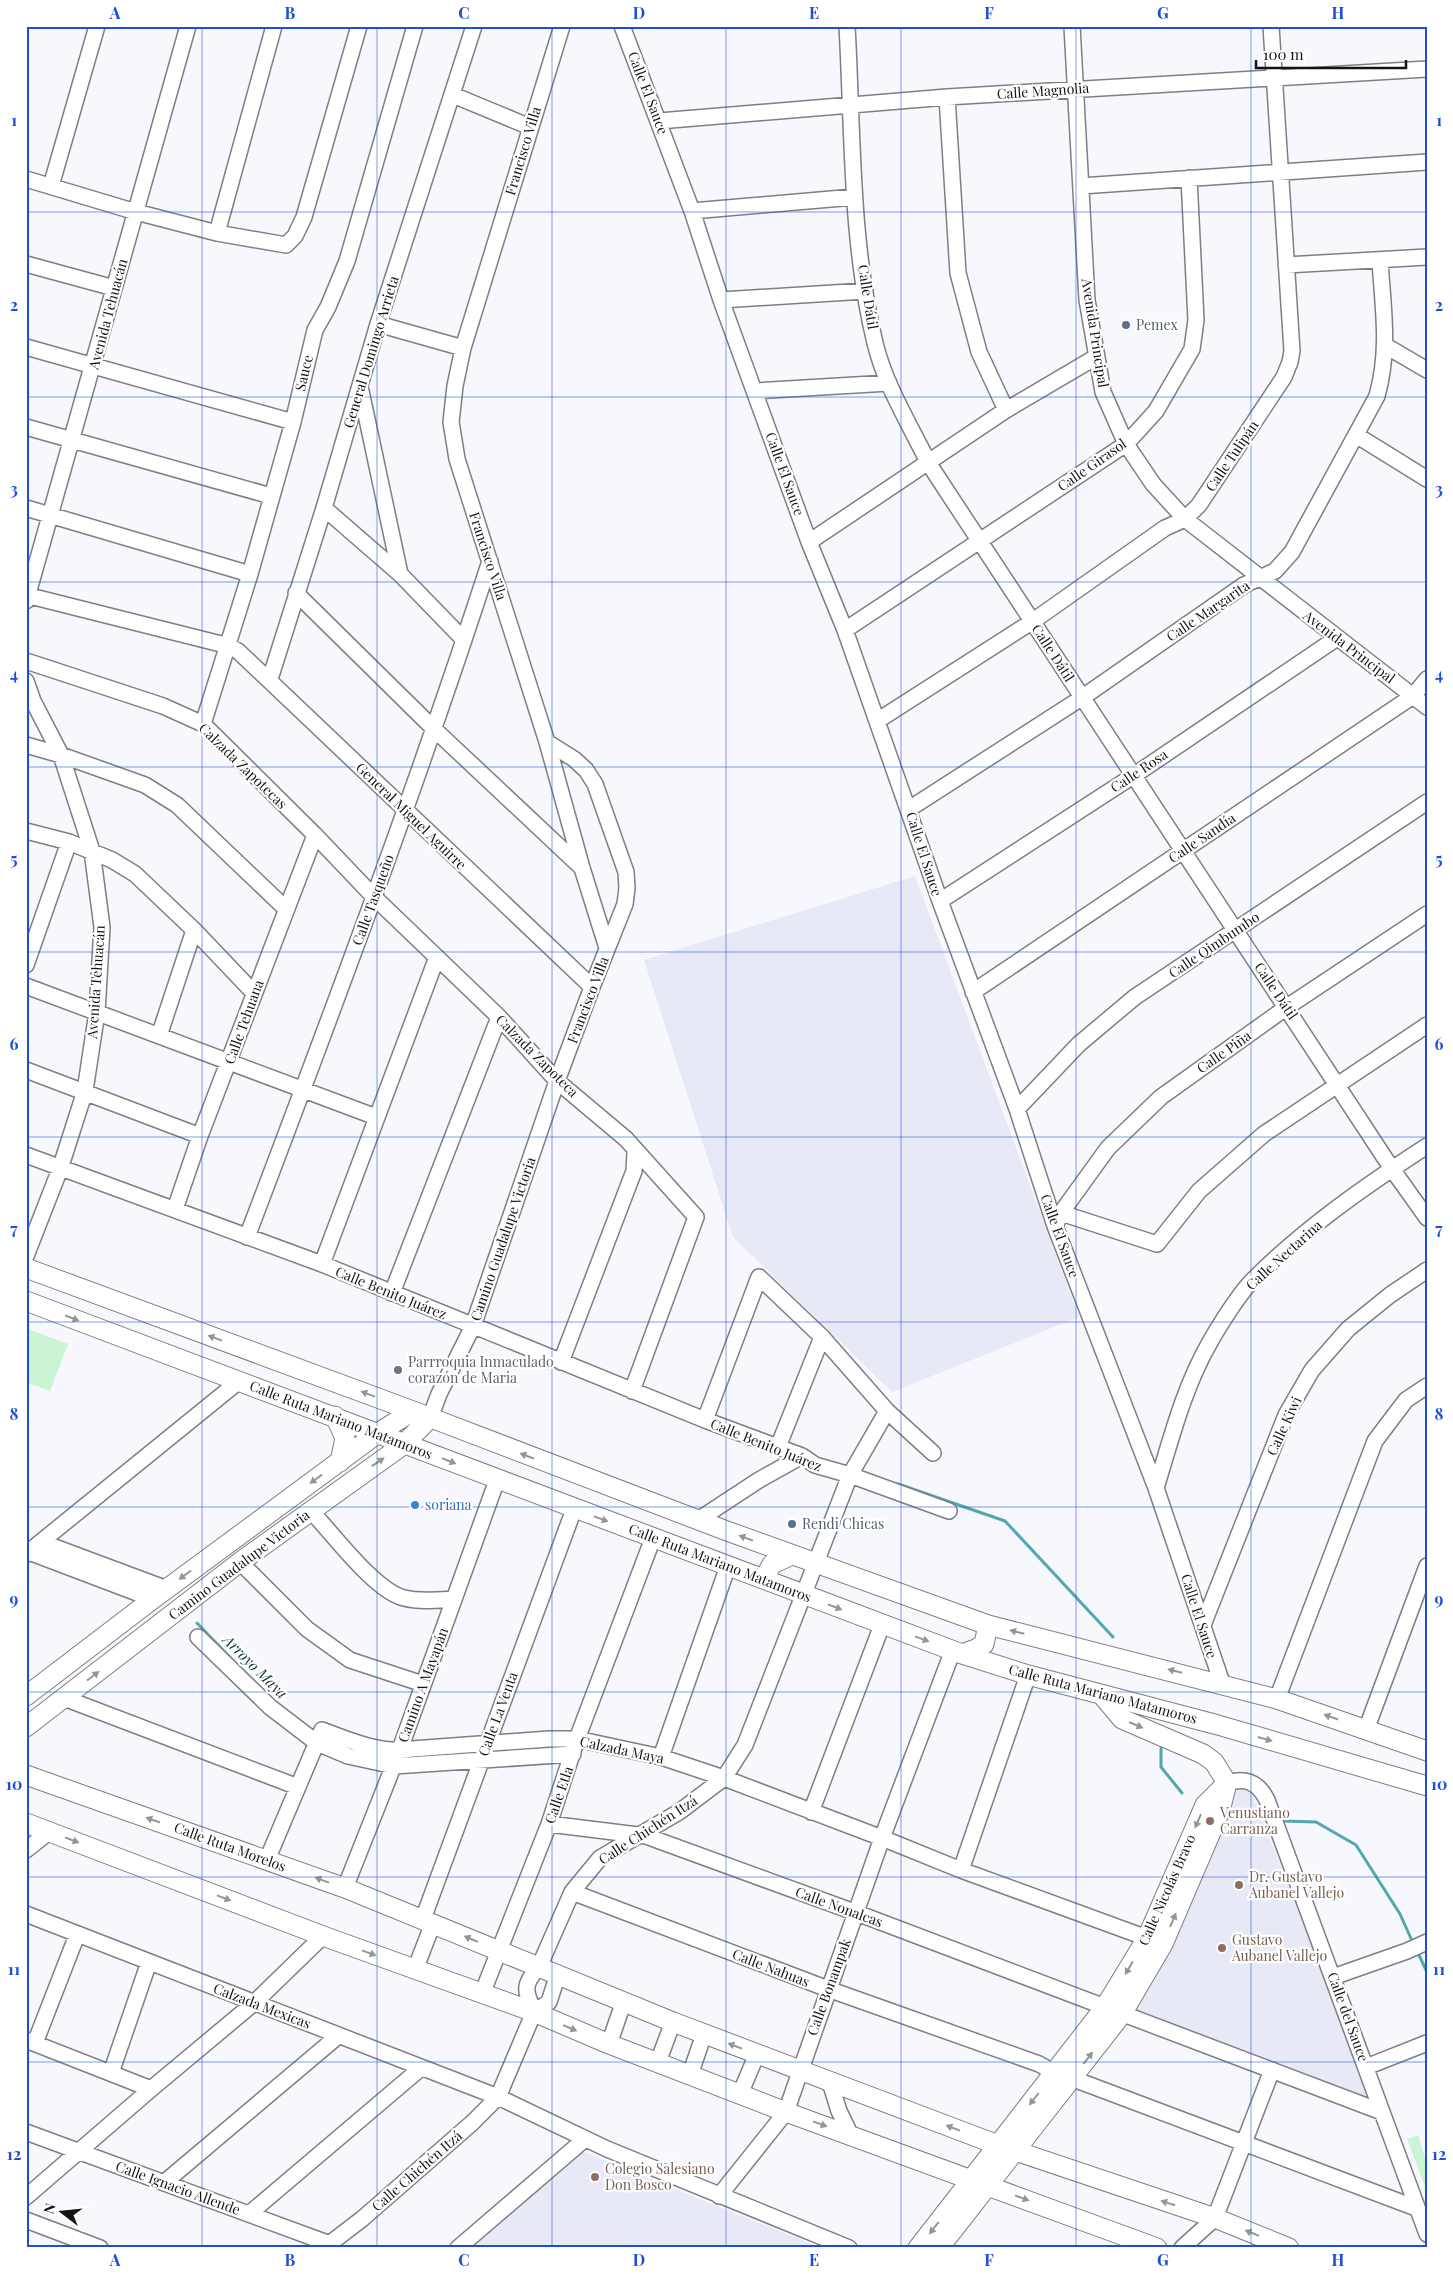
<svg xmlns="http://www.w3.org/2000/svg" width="1453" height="2274" viewBox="0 0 1453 2274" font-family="'Playfair Display',serif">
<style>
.built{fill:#e8e9f6}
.green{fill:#cbf4d5}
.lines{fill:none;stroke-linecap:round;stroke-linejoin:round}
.stream{stroke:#53a8ae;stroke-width:3}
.minor-casing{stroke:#7e7e85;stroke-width:18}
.major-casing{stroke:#7e7e85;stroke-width:21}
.minor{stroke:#fff;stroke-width:15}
.major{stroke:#fff;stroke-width:19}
.oneway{fill:#949596}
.grid{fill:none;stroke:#1d4ed8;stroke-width:1;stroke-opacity:0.55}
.service-dot{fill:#5c6f8a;stroke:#fff;stroke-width:2}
.worship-dot{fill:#6b7280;stroke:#fff;stroke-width:2}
.shop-dot{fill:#3f7fe0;stroke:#fff;stroke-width:2}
.education-dot{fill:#8d6e63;stroke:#fff;stroke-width:2}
.labels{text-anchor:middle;stroke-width:4.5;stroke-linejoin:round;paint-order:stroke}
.street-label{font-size:14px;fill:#121315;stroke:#fff}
.service-label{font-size:14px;fill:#4e5e75;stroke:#fff;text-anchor:start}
.worship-label{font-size:14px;fill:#5b616d;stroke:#fff;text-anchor:start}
.shop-label{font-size:14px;fill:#366cbe;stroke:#fff;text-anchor:start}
.education-label{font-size:14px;fill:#785e54;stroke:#fff;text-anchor:start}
.water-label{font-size:15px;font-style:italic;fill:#0a3437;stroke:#fff}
.neatline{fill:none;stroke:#1d4ed8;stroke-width:2}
.grid-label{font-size:16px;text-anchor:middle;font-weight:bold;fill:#1d4ed8}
</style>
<rect width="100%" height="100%" fill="#f7f7fe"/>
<path class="built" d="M 915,876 L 1079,1317 L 892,1392 L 733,1237 L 644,960 Z
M 1240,1777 L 1249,1789 L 1263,1821 L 1328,1987 L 1369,2101 L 1134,2011 Z
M 577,2149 L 714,2205 L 822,2248 L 463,2248 Z"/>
<path class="green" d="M 26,1328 L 68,1344 L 50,1391 L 26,1382 Z
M 1418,2135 L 1427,2165 L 1427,2192 L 1407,2139 Z"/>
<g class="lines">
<path class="stream" d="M 898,1484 L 1005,1521 L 1113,1637
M 197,1623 L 243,1671
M 1161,1748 L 1161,1767 L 1182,1793
M 1282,1821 L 1316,1822 L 1356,1845 L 1400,1914 L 1413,1943
M 1417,1951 L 1427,1972
M 1427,2117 L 1427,2142"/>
<g class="minor-casing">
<path id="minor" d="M 562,26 L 463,348 L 455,386 L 451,422 L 457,459 L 547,742 L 582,868 L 607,948
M 622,26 L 692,211 L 721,300 L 809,542 L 845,630 L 940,901 L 1017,1109 L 1055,1226 L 1156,1488 L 1222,1683
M 847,26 C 853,131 850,240 875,343 C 885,385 910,425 929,464 L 1392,1169 L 1427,1218
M 1072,26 L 1087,300 L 1103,392 L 1126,444 L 1153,484 L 1185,519 L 1427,707
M 453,95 L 530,127
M 947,97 L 958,273 L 979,352 L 1006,410
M 659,121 L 947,97 L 1427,69
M 26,179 L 136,212 L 217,233 L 286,245 L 295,236 L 304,217 L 359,26
M 51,186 L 97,26
M 1081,186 L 1427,162
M 692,211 L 854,197
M 217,233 L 274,26
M 26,264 L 114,288
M 1286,265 L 1427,257
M 721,300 L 865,291
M 378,324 L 463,348
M 1386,346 L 1427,370
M 26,347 L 293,422
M 361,391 L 400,574
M 754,391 L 889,383
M 26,427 L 271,496
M 1356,435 L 1427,479
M 26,508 L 250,574
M 324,508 L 400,574 L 464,640
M 809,542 L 1006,410 L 1096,357
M 296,593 L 434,729 L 581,867
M 26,595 L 229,646 L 238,651 L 592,987
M 26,601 L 188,26
M 845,630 L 1126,444 L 1156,411 L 1192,349 L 1196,320 L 1189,178
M 26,661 L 163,706 L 203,724 L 315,835 L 374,897 L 499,1017 L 557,1081 L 626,1139 L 696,1217 L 632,1391
M 270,679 L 324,508 L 378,324 L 474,26
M 26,681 L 33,701 L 61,755 L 92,851 L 102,927 L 97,1012 L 85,1091 L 60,1169 L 26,1256
M 877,721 L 1033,621 L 1165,528 L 1185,519 L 1199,505 L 1284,377 L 1290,362 L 1292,351 L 1271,26
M 203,724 L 250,574 L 293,422 L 315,330 L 328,307 L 347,261 L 415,26
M 26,745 L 61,755 L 145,785 L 177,805 L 286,909
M 909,809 L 1083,697 L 1244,585 L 1275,571 L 1292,552 L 1377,396 C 1390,349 1383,309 1380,261
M 26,831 L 69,842 L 112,860 L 135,874 L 194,930 L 254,993
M 940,901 L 1133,776 L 1337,638
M 26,965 L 69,842
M 26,986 L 376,1117
M 973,992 L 1413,696 L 1427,679
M 159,1036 L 194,930
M 26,1070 L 200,1136
M 1017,1109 L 1079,1044 L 1135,997 L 1427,802
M 26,1155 L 322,1264 L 705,1420 L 802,1456 L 815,1465 L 850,1475 L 949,1511
M 175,1209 L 200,1136 L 315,835
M 1061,1213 L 1157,1244 L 1199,1191 L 1264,1134 L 1427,1025
M 1055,1226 L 1061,1213 L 1108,1148 L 1161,1097 L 1287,1007 L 1427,914
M 247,1237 C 332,1013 416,789 490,561
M 322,1264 L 437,957
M 392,1293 L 499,1017
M 561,1362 L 634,1171 L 635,1152
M 430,1418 L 439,1394 L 473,1326 L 557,1081 L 592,987 L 625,904 L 627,888 L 626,872 L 595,784 L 586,770 L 574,759 L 547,742
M 705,1420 L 759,1277 L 822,1337 L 887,1411 L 933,1453
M 778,1447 L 822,1337
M 1156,1488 C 1171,1439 1184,1387 1210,1342 C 1219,1326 1238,1296 1250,1283 C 1302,1230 1365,1186 1427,1146
M 311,1511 C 333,1534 375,1591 404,1598 C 420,1602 438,1600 454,1599
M 698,1520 L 759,1480 L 802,1456
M 41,1542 L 167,1589
M 29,1552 L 153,1599
M 26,1554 L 238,1382
M 240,1562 L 307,1629 L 350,1660 L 423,1684
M 1203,1625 L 1286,1415 L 1312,1370 L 1348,1329 L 1390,1295 L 1427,1270
M 198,1637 L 270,1707 L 317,1743 L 348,1756 L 394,1766 L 573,1754
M 64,1698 L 298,1787
M 1277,1699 L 1375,1441 L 1406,1400 L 1427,1386
M 1366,1730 L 1427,1566
M 661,1757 L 728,1566
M 1227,1783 C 1246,1777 1258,1782 1267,1800 L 1427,2234
M 811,1812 L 882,1625
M 549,1824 L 646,1836 L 857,1913 L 1382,2112
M 26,1850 L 49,1832
M 267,1860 L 322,1730 C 349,1740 383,1755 412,1749 L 549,1739 L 577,1739 L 661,1757 L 724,1778 L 882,1838 L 961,1870 L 1147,1938
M 961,1870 L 1028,1675
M 345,1888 L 399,1752 L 497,1480
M 572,1892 L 828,1989 L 1039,2064 L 1055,2073
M 26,1914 L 498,2097 L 607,2149 L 849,2248
M 423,1919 L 574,1509
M 415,1970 L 433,1923
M 1333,1977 L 1407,1951 L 1427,1942
M 482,1994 L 549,1824 L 577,1739 L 653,1538
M 534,2012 L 549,2002 L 558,1974
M 26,2040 L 151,2089
M 35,2043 L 77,1935
M 609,2044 L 624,2001
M 658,2062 L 673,2022
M 1366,2067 L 1427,2043
M 111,2073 L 149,1962
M 690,2075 L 704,2034
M 1071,2078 L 1416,2208
M 830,2082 L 839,2111 L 851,2136
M 740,2094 L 757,2054
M 26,2132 L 330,2244
M 165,2182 L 338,2036
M 719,2196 L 786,2112 L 882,1838 L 953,1650
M 26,2197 L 151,2089 L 254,2003 L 323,1936
M 249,2214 L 421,2068
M 26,2220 L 100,2248
M 324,2248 L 362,2219 L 472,2123 L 498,2097 L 534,2012 C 525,1991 522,1985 539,1967 L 572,1892 L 600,1858 L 679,1812 L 724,1778 L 745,1745 L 850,1475 L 887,1411
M 458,2248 L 585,2139
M 1182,2248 L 1215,2218 L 1272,2070"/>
</g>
<g class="major-casing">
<path id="major" d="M 26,1268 L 413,1411 L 727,1531 L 988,1625 L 1277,1699 L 1427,1751
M 26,1301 L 962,1654 L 1028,1675 L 1218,1725 L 1427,1786
M 335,1416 L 345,1438 L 340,1462
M 764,1579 L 772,1564 L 792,1555
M 962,1654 L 976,1649 L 984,1644 L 988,1625
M 1101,1694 L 1122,1719 L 1203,1754 L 1214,1762 L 1227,1783
M 26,1696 L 153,1599 L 378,1433 L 413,1411
M 26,1727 L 240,1562 L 403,1445 L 430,1418
M 26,1775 L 345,1888 L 673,2022 L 998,2145 L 1215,2218 L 1289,2248
M 26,1823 L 323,1936 L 534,2012 L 609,2044 L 786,2112 L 1157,2248
M 918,2248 L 1105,2007 L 1147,1938 L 1205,1805 L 1227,1783
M 939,2248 L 1122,2014 L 1163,1944 L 1220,1811 L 1227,1783"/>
</g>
<use href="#minor" class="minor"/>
<use href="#major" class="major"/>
</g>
<defs><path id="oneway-solid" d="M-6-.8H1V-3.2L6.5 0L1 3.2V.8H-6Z" transform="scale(1.25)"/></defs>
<g class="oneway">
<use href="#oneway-solid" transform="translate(72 1318) rotate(21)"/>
<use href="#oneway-solid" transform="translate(215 1338) rotate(-160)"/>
<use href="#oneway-solid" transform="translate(368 1394) rotate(-160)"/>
<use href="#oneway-solid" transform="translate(527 1456) rotate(-159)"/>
<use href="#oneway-solid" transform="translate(449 1461) rotate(22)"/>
<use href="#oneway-solid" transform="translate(378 1462) rotate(-34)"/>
<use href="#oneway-solid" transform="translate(316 1479) rotate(144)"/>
<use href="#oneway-solid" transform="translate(601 1519) rotate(20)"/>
<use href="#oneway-solid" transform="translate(746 1538) rotate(-160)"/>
<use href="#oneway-solid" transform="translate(185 1575) rotate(144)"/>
<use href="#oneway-solid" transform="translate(835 1607) rotate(21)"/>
<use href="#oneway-solid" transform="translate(1017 1632) rotate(-166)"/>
<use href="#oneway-solid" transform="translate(922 1639) rotate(20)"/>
<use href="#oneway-solid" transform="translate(1175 1671) rotate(-166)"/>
<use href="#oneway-solid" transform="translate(93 1676) rotate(-37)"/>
<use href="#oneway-solid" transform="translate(1331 1717) rotate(-161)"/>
<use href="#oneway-solid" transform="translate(1136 1725) rotate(23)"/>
<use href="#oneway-solid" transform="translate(1265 1739) rotate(16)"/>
<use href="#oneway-solid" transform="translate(153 1820) rotate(-161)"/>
<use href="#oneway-solid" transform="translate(1198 1821) rotate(114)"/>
<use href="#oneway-solid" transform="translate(72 1840) rotate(21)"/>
<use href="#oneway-solid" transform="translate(322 1880) rotate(-160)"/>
<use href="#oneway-solid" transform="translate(224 1898) rotate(21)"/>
<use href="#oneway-solid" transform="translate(1173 1920) rotate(-67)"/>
<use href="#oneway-solid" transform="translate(471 1939) rotate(-157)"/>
<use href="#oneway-solid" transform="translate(369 1953) rotate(20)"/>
<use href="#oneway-solid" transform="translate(1129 1968) rotate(121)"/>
<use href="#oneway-solid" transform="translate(570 2028) rotate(23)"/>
<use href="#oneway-solid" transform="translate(735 2046) rotate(-159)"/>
<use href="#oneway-solid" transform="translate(1088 2058) rotate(-52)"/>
<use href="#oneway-solid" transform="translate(1034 2099) rotate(128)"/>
<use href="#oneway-solid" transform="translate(820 2124) rotate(20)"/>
<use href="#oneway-solid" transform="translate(953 2128) rotate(-159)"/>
<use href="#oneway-solid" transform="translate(1022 2198) rotate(20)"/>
<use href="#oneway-solid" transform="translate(1168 2203) rotate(-162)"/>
<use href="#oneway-solid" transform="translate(934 2228) rotate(128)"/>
<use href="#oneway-solid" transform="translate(1252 2233) rotate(-158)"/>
</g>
<path class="grid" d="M 202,26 L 202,2248M 377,26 L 377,2248M 552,26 L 552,2248M 726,26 L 726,2248M 901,26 L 901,2248M 1076,26 L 1076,2248M 1251,26 L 1251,2248M 26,212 L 1427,212M 26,397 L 1427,397M 26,582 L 1427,582M 26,767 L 1427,767M 26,952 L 1427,952M 26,1137 L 1427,1137M 26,1322 L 1427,1322M 26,1507 L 1427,1507M 26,1692 L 1427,1692M 26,1877 L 1427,1877M 26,2062 L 1427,2062"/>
<g class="service-dot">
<circle cx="1126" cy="325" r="5"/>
<circle cx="792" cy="1524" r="5"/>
</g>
<circle class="worship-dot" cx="398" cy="1370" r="5"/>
<circle class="shop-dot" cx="415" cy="1505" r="5"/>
<g class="education-dot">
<circle cx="1210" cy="1821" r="5"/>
<circle cx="1239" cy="1885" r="5"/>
<circle cx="1222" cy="1948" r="5"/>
<circle cx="595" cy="2177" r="5"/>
</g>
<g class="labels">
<g class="street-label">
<text transform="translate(1043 91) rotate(-4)" y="5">Calle Magnolia</text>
<text transform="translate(648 93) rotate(69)" y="5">Calle El Sauce</text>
<text transform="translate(523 151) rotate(-73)" y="5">Francisco Villa</text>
<text transform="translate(868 297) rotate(81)" y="5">Calle Dátil</text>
<text transform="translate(108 314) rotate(-75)" y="5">Avenida Tehuacán</text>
<text transform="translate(1095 333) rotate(81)" y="5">Avenida Principal</text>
<text transform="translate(371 352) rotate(-73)" y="5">General Domingo Arrieta</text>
<text transform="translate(304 373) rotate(-77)" y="5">Sauce</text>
<text transform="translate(1232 456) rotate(-56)" y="5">Calle Tulipán</text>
<text transform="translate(1092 465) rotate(-35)" y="5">Calle Girasol</text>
<text transform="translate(785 474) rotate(70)" y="5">Calle El Sauce</text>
<text transform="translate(488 556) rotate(72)" y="5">Francisco Villa</text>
<text transform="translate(1208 611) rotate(-34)" y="5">Calle Margarita</text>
<text transform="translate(1349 647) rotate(37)" y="5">Avenida Principal</text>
<text transform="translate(1053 653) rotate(57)" y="5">Calle Dátil</text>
<text transform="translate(243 766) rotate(44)" y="5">Calzada Zapotecas</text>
<text transform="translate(1139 771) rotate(-34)" y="5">Calle Rosa</text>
<text transform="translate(411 816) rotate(44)" y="5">General Miguel Aguirre</text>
<text transform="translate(1202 838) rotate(-34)" y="5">Calle Sandía</text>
<text transform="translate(924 854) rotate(72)" y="5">Calle El Sauce</text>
<text transform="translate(373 900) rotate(-70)" y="5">Calle Tasqueño</text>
<text transform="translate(1214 945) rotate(-34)" y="5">Calle Qimbumbo</text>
<text transform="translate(96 982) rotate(-86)" y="5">Avenida Tehuacán</text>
<text transform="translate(1276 991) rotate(56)" y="5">Calle Dátil</text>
<text transform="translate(588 1000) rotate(-69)" y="5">Francisco Villa</text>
<text transform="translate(244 1022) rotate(-70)" y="5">Calle Tehuana</text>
<text transform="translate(1224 1052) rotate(-35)" y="5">Calle Piña</text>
<text transform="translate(537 1056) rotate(45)" y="5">Calzada Zapoteca</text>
<text transform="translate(1060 1236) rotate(70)" y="5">Calle El Sauce</text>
<text transform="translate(503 1239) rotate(-71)" y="5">Camino Guadalupe Victoria</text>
<text transform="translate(1284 1255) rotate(-42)" y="5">Calle Nectarina</text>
<text transform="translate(391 1293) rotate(22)" y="5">Calle Benito Juárez</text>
<text transform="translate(341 1420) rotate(21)" y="5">Calle Ruta Mariano Matamoros</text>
<text transform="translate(1284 1426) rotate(-65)" y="5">Calle Kiwi</text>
<text transform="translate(766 1445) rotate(22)" y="5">Calle Benito Juárez</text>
<text transform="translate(720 1563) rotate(21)" y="5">Calle Ruta Mariano Matamoros</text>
<text transform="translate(239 1565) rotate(-37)" y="5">Camino Guadalupe Victoria</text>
<text transform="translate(1199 1616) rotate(72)" y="5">Calle El Sauce</text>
<text transform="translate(423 1685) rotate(-70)" y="5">Camino A Mayapán</text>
<text transform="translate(1103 1694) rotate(15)" y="5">Calle Ruta Mariano Matamoros</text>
<text transform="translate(498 1714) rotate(-70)" y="5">Calle La Venta</text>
<text transform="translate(622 1750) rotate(12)" y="5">Calzada Maya</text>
<text transform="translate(559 1795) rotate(-71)" y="5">Calle Etla</text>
<text transform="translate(648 1830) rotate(-33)" y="5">Calle Chichén Itzá</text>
<text transform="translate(230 1847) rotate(20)" y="5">Calle Ruta Morelos</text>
<text transform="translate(1167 1890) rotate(-66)" y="5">Calle Nicolás Bravo</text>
<text transform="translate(839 1907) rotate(20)" y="5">Calle Nonalcas</text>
<text transform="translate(771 1968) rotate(21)" y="5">Calle Nahuas</text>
<text transform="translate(829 1987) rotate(-70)" y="5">Calle Bonampak</text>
<text transform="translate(262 2006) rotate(21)" y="5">Calzada Mexicas</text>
<text transform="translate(1348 2017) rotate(70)" y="5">Calle del Sauce</text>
<text transform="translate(417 2171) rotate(-41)" y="5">Calle Chichén Itzá</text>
<text transform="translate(178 2188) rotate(20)" y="5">Calle Ignacio Allende</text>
</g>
<g class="service-label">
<text x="1136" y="330">Pemex</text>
<text x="802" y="1529">Rendi Chicas</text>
</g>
<g class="worship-label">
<text x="408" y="1367">Parrroquia Inmaculado<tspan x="408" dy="16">corazón de Maria</tspan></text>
</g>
<g class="shop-label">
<text x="425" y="1510">soriana</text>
</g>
<g class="education-label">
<text x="1220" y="1818">Venustiano<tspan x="1220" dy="16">Carranza</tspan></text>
<text x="1249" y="1882">Dr. Gustavo<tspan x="1249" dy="16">Aubanel Vallejo</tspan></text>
<text x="1232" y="1945">Gustavo<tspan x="1232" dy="16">Aubanel Vallejo</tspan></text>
<text x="605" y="2174">Colegio Salesiano<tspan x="605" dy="16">Don Bosco</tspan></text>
</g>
<g class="water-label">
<text transform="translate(255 1667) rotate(45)" y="5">Arroyo Maya</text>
</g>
</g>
<rect width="1453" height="2274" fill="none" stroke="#ffffff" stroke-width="55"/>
<g transform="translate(62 2212) rotate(286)" stroke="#ffffff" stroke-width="4" paint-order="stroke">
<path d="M0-4L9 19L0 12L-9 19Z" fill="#121315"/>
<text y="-8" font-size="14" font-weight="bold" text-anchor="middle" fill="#121315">N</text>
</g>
<path d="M1256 60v8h150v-8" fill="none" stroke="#121315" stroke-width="2.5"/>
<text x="1263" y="60" font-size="15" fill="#121315" stroke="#ffffff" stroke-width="4" paint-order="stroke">100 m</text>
<rect x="28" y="28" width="1398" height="2218" class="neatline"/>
<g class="grid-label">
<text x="115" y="19">A</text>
<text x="290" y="19">B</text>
<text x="464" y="19">C</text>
<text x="639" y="19">D</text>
<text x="814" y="19">E</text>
<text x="989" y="19">F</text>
<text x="1163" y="19">G</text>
<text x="1338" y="19">H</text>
<text x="14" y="126">1</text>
<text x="1439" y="126">1</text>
<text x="14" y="311">2</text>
<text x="1439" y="311">2</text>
<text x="14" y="495">3</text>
<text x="1439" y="495">3</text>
<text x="14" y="680">4</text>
<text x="1439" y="680">4</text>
<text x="14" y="865">5</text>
<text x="1439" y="865">5</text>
<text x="14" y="1050">6</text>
<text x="1439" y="1050">6</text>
<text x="14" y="1235">7</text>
<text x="1439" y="1235">7</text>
<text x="14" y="1420">8</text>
<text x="1439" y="1420">8</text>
<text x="14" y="1605">9</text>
<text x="1439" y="1605">9</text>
<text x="14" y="1790">10</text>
<text x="1439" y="1790">10</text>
<text x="14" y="1975">11</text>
<text x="1439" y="1975">11</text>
<text x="14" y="2160">12</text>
<text x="1439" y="2160">12</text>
<text x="115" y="2266">A</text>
<text x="290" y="2266">B</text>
<text x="464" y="2266">C</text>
<text x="639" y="2266">D</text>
<text x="814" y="2266">E</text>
<text x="989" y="2266">F</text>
<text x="1163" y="2266">G</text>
<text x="1338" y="2266">H</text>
</g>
</svg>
